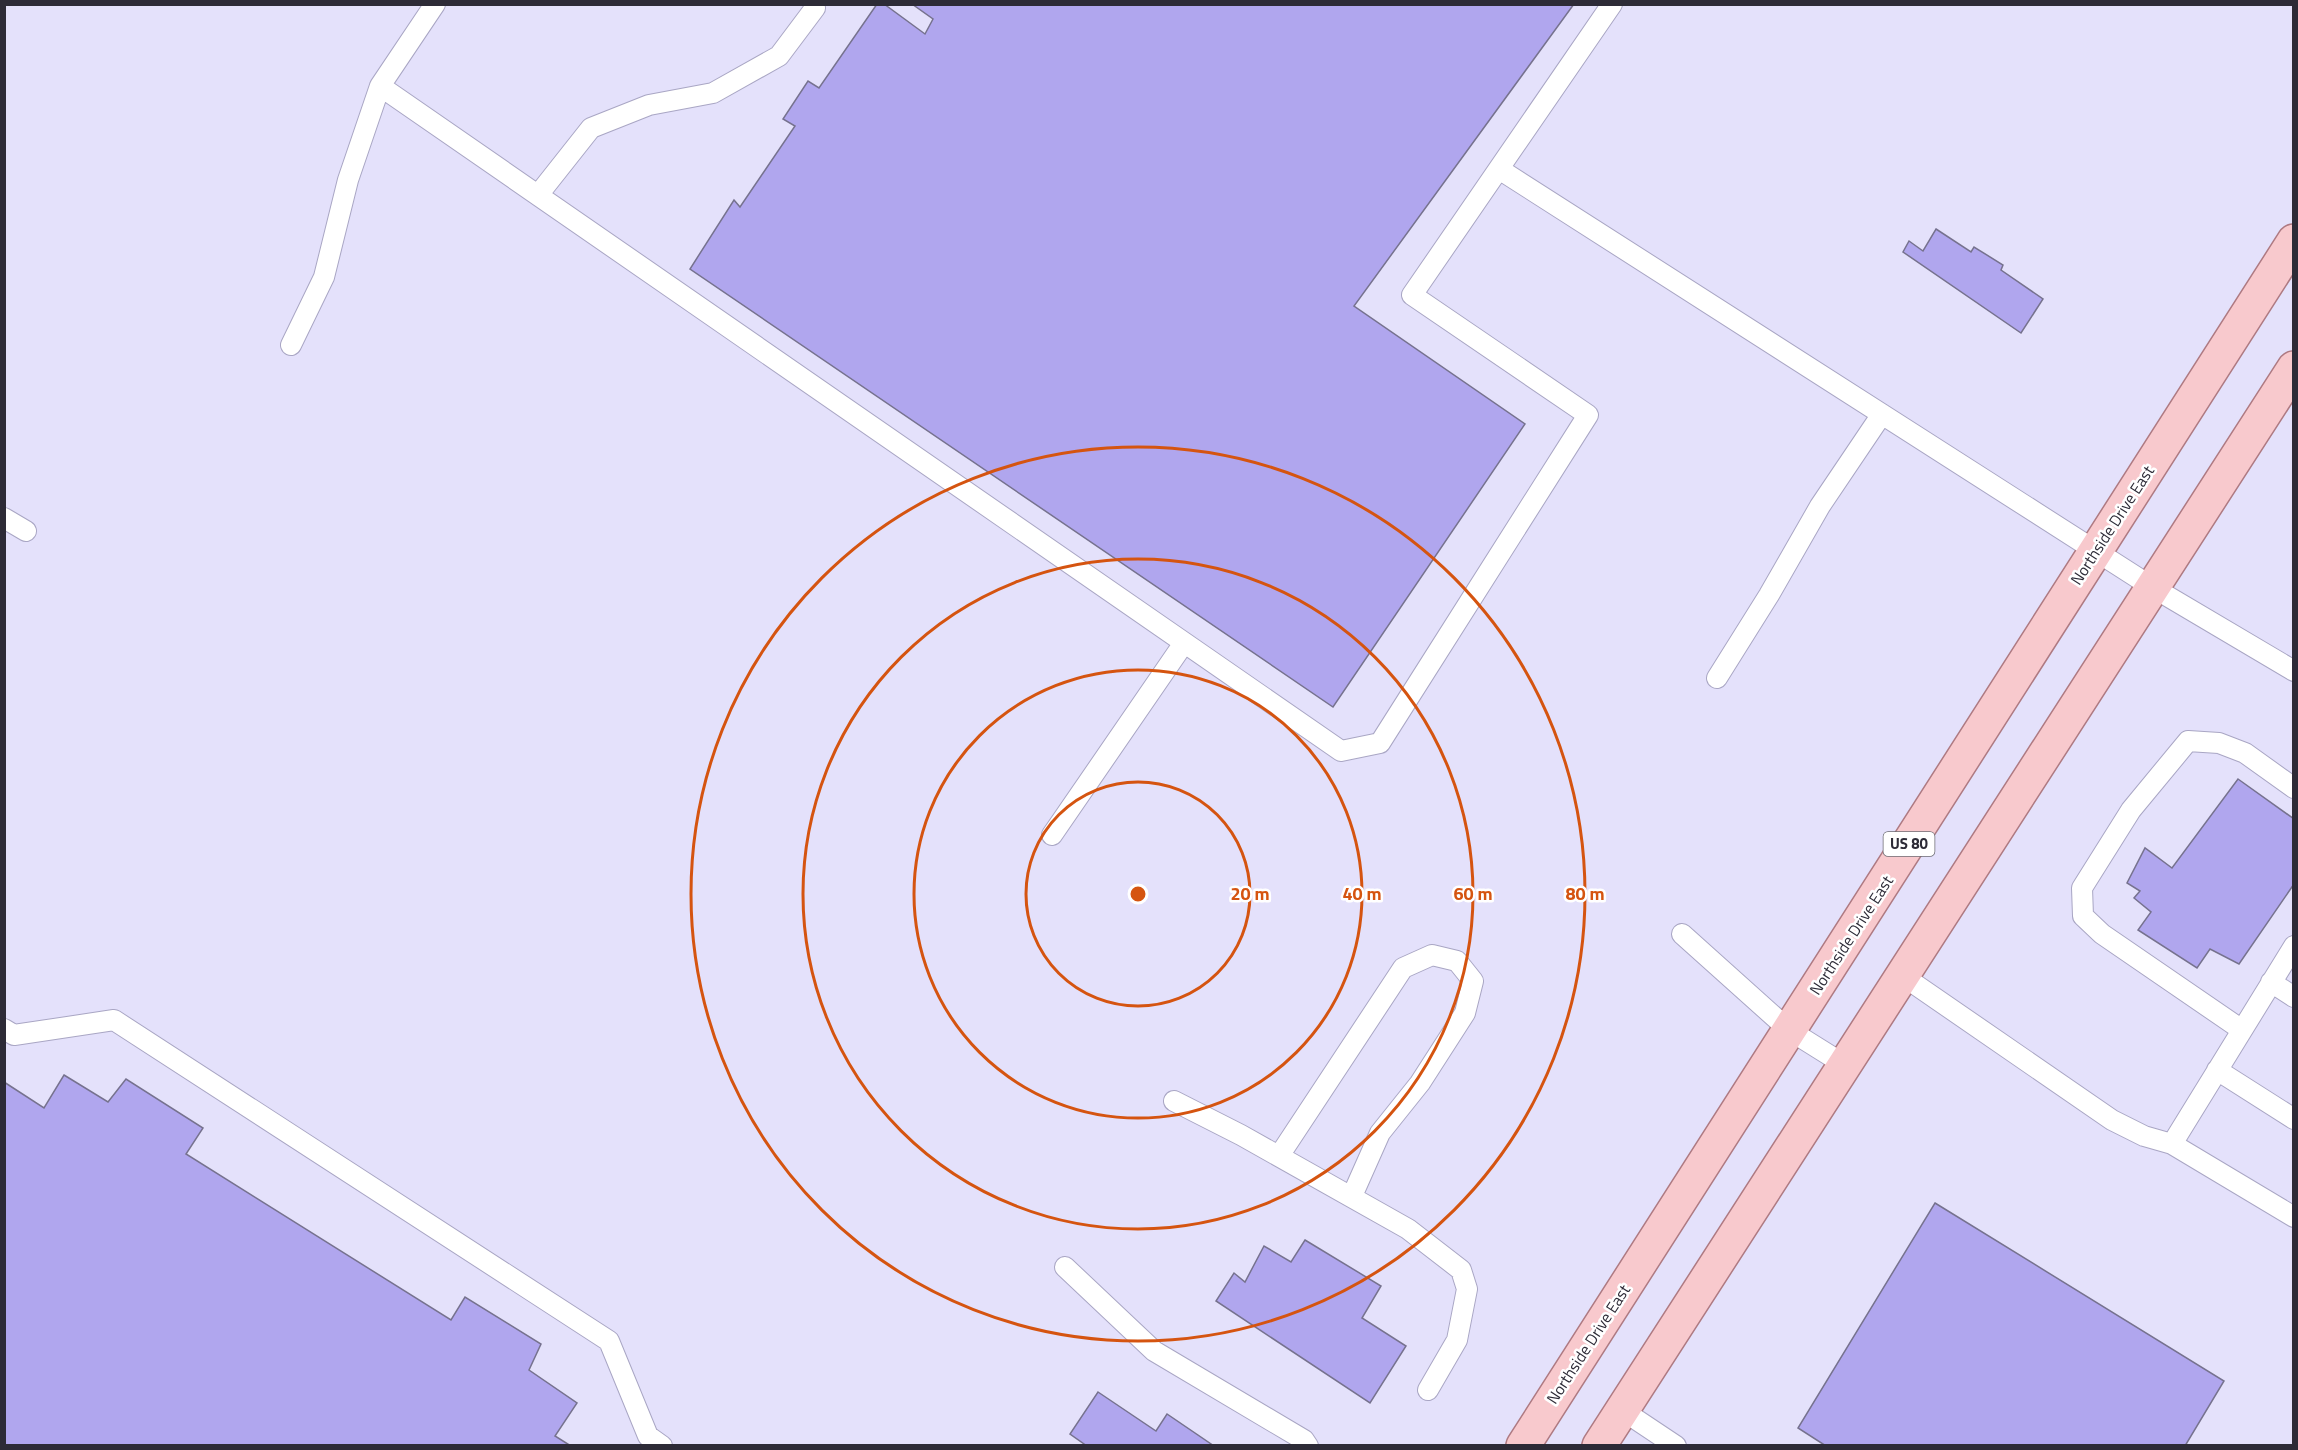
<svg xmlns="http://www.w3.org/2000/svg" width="2298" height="1450" viewBox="0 0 2298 1450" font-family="'Titillium Web',sans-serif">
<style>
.building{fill:#b0a6ee;stroke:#76728e;stroke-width:1.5}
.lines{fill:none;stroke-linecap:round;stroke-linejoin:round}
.service-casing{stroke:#a9a6c4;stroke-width:22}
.primary-casing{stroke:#ae7a82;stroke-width:36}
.service{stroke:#fff;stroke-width:20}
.primary{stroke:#f8c9cd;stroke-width:33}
.ring{fill:none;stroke:#d55410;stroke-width:3}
.labels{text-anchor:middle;stroke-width:5;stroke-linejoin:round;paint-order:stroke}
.shield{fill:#fff;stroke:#6c6b73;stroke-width:1.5}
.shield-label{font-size:15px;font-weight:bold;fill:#2d2b37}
.street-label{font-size:16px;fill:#2d2b37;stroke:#fff}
.centre{fill:#d55410;stroke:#fff;stroke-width:3}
.ring-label{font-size:18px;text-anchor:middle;font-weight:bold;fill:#d55410;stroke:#fff;stroke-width:5;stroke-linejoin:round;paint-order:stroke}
</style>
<rect width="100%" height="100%" fill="#e4e1fb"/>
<path class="building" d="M 877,4 L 884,4 L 925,34 L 933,19 L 912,4 L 1574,4 L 1354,306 L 1525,424 L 1333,707 L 690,269 L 734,200 L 740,207 L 795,126 L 783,119 L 808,81 L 819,88 Z
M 1936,229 L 1971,252 L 1974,247 L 2003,265 L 2001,270 L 2043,299 L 2021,333 L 1903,252 L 1909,241 L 1923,251 Z
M 2238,779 L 2294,819 L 2294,884 L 2239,964 L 2210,949 L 2197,968 L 2138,930 L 2151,912 L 2134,898 L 2140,891 L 2127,883 L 2145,848 L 2172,868 Z
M 64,1075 L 108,1102 L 126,1079 L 203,1128 L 186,1154 L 451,1320 L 465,1297 L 541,1344 L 529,1370 L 577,1403 L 555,1436 L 571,1446 L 4,1446 L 4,1082 L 44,1108 Z
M 1935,1203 L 2224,1381 L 2185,1446 L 1826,1446 L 1798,1428 Z
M 1305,1240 L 1381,1286 L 1362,1318 L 1406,1346 L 1370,1403 L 1216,1301 L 1234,1273 L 1245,1282 L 1264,1246 L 1291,1262 Z
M 1098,1392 L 1156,1431 L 1167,1414 L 1214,1446 L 1087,1446 L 1070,1434 Z"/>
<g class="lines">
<g class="service-casing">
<path id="service" d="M 435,4 L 380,86 L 1341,751 L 1380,743 L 1588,415 L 1412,295 L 1612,4
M 1499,169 L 2152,587 L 2294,671
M 538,195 L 591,128 L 649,105 L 713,93 L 779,56 L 815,8 L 814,4
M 291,345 L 324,277 L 348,180 L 380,86
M 4,518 L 26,531
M 1717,678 L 1769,595 L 1820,506 L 1882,414
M 1052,835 L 1184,643
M 1682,934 L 1789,1030 L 1845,1065
M 2294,946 L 2172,1144 L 2294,1217
M 1903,976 L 2112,1120 L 2144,1136 L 2172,1144
M 2271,982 L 2294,997
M 4,1029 L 14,1035 L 114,1020 L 609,1341 L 648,1436 L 662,1446
M 2242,1030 L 2102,934 L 2083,916 L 2082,888 L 2131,810 L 2188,741 L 2219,743 L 2245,753 L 2294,788
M 2217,1070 L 2294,1119
M 1174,1101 L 1241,1135 L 1408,1229 L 1461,1270 L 1467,1289 L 1457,1340 L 1428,1390
M 1279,1156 L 1403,968 L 1432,955 L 1457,961 L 1473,981 L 1465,1013 L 1420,1083 L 1380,1133 L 1352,1196
M 1065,1267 L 1154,1351 L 1304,1440 L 1308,1446
M 1622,1410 L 1676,1446"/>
</g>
<g class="primary-casing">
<path id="primary" d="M 1523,1446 L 2294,241
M 1599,1446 L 2294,368"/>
</g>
<use href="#service" class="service"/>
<use href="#primary" class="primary"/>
</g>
<g class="ring">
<circle cx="1138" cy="894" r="112"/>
<circle cx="1138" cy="894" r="224"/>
<circle cx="1138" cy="894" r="335"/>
<circle cx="1138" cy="894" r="447"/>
</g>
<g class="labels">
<rect class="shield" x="1883.5" y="832" width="51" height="24" rx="4.5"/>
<g class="shield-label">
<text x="1909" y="849">US 80</text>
</g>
<g class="street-label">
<text transform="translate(2112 525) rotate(-57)" y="6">Northside Drive East</text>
<text transform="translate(1851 935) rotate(-57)" y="6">Northside Drive East</text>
<text transform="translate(1588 1344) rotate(-57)" y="6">Northside Drive East</text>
</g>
</g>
<circle cx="1138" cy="894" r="9" class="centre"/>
<g class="ring-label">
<text x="1250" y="900">20 m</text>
<text x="1362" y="900">40 m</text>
<text x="1473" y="900">60 m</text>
<text x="1585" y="900">80 m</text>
</g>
<rect width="2298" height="1450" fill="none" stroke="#2d2b37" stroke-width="12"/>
</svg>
